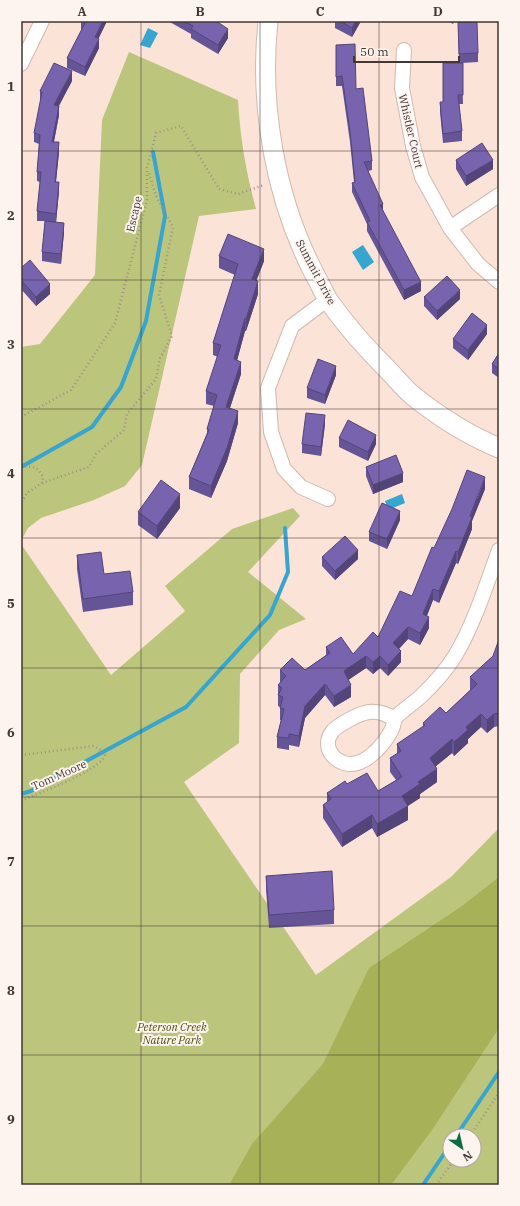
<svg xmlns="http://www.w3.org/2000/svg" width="520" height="1206" viewBox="0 0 520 1206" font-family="'IBM Plex Serif',serif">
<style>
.green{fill:#bcc57c;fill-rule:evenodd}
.forest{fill:#a7b258}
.water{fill:#36a5cf}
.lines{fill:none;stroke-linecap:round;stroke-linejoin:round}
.stream{stroke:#36a5cf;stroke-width:4}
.street-casing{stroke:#d1b9ae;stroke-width:16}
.secondary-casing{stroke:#d1b9ae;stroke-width:21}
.path{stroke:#a18f87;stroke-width:2.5;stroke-dasharray:1 3;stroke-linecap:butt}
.street{stroke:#fff;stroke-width:14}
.secondary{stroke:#fff;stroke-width:19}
.wall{fill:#665596}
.shaded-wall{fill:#53457a}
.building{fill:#7763ae;stroke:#53457a}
.grid{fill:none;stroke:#413733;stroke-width:1;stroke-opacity:0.55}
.labels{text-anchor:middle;stroke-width:4;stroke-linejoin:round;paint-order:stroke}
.street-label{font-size:11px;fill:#413733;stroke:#fef4ef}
.park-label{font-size:11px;font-style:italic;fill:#4a500b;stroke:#fef4ef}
.neatline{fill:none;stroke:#413733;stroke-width:1.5}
.grid-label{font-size:13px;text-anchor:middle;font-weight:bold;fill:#413733}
</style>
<rect width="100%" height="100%" fill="#fce3d7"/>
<path class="green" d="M 129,52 L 238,100 C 240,137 246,173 256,209 L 199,216 L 142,465 L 125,486 L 94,500 L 41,518 L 28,528 L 21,541 L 21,347 L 40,344 L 95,275 L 102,120 Z
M 293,508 L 300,516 L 248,572 L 306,619 L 279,630 L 240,674 L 239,743 L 184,782 L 316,975 L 451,877 L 499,828 L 499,1185 L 21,1185 L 21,544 L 111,675 L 185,611 L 165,586 L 232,529 ZM 450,1136 L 474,1136 L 474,1160 L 450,1160 Z"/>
<path class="forest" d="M 499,877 L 499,1028 L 432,1130 L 391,1185 L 229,1185 L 252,1144 L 323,1064 L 369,968 L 462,906 Z"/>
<path class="water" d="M 148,28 L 158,33 L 150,48 L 140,45 Z
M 363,245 L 374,262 L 363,270 L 352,252 Z
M 402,494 L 405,503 L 388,510 L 385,501 Z"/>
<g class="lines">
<path class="stream" d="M 21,467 L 92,427 L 121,387 L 146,321 L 165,216 L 153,152
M 21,794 L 31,791 L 186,707 L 270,615 L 288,572 L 285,528
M 456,1136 L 499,1072
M 423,1185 L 450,1145"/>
<g class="street-casing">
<path id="street" d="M 404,50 L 402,88 L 413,146 L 422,177 L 450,228 L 478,264 L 499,282
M 21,64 L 42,21
M 450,228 L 499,195
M 328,499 L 301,487 L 284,469 L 271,432 L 268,388 L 292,326 L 328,299
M 395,719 C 386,714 379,711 369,712 C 360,713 337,725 332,732 C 328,737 327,744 329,749 C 331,756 338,761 344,763 C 363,769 383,746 391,731 C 394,727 393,721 396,717 C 403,710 412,704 419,698 C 433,685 445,672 455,656 C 474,624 486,586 499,550"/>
</g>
<g class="secondary-casing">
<path id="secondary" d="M 268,21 C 259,105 275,198 314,273 C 319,282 323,291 328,300 C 345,324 366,348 387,369 C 395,377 403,387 412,395 C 438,416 468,435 499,448"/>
</g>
<path class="path" d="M 21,417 L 71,390 L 115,323 L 147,200 L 147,168 L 156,133 L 181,126 L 219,189 L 238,194 L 264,185
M 21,467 C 33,466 37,466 43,477 L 42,483 L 27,493 L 21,503
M 42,483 L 89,467 L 96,454 L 124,430 L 127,414 L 156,379 L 160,358 L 172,336 L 159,295 L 173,227 L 156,196 L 149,173
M 21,755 L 93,746 L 103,751 L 105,755 C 99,772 38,793 21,801
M 470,1136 L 499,1093
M 436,1185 L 454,1160"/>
<use href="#street" class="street"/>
<use href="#secondary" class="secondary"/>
</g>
<path class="wall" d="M 81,21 L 107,21 L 98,39 L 99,48 L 85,76 L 67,68 L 67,58 L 82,30 L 81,30 Z
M 168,21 L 216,21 L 228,38 L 218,54 L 191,38 L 191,34 Z
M 335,21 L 361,21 L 352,37 L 335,28 Z
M 448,21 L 455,21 L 453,24 Z
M 458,22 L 478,53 L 478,62 L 462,63 L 463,104 L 459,104 L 462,131 L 462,141 L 443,143 L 440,112 L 440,102 L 443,102 L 459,63 Z
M 336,45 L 356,89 L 372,161 L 372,170 L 368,171 L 383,211 L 421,291 L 404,300 L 367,231 L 367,224 L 352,192 L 352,183 L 354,182 L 350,142 L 342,86 L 336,86 Z
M 72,81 L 59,106 L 59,115 L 54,142 L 59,152 L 56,182 L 59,191 L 56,222 L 64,232 L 61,264 L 42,261 L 42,252 L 45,221 L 37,221 L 37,211 L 40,182 L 37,181 L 37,172 L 39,144 L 34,142 L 34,133 L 41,100 L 40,100 L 40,91 Z
M 456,160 L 493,169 L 466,186 L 456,169 Z
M 219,256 L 264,261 L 256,281 L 258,294 L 246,331 L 245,331 L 237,360 L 241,374 L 230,408 L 238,423 L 227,461 L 211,498 L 189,489 L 189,477 L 207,433 L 207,429 L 214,406 L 206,404 L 206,391 L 218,357 L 213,355 L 213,343 L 235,275 L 219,268 Z
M 21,268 L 50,294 L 36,306 L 21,289 Z
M 424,297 L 460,299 L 437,320 L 424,306 Z
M 487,334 L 468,360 L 453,348 L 453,339 Z
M 499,353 L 499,378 L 492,373 L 492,364 Z
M 336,375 L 325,404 L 307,398 L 307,388 Z
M 325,424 L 321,456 L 302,453 L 302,444 Z
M 339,438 L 376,444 L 368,461 L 339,447 Z
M 366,467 L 403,482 L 373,494 L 366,476 Z
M 485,489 L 472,521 L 472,529 L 458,564 L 456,563 L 439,603 L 433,600 L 427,616 L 429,628 L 420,645 L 408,639 L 399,649 L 401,662 L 388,676 L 380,668 L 373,674 L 366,668 L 348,680 L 351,697 L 334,707 L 325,695 L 305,718 L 299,747 L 289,745 L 289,750 L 277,748 L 277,737 L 281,720 L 280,720 L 280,707 L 278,706 L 278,685 L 281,683 L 280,682 L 280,670 L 305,670 L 326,655 L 326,647 L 353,654 L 378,637 L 412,596 L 434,548 Z
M 180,508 L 157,539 L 138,525 L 138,512 Z
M 400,520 L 387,549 L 369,541 L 369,532 Z
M 77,555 L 104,574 L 133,592 L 133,605 L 83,612 L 77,569 Z
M 322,557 L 358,559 L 335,580 L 322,566 Z
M 499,643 L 499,726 L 494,727 L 487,733 L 481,727 L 468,739 L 468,743 L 454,756 L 452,753 L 436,766 L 437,782 L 420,794 L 420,798 L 408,806 L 408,820 L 377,837 L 372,828 L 342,847 L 323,818 L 323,805 L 327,802 L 327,793 L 347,784 L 378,791 L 396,780 L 390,772 L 390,758 L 397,754 L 397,744 L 423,727 L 423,723 L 446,713 L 470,690 L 470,677 L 493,656 Z
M 266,876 L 334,910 L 334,924 L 269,928 L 266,889 Z"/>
<path class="shaded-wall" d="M 103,21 L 107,21 L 95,46 L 95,37 Z
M 356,21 L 361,21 L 352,37 L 352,28 Z
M 228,29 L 228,38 L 218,54 L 218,45 Z
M 99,39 L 99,48 L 85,76 L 85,67 Z
M 72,71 L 72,81 L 54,114 L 54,105 Z
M 59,106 L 59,115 L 52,151 L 52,142 Z
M 59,142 L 59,152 L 55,191 L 55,182 Z
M 493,160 L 493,169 L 466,186 L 466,176 Z
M 59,182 L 59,191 L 56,223 L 56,214 Z
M 383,204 L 383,213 L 380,205 Z
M 64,223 L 64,232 L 61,264 L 61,254 Z
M 264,249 L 264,261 L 252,292 L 252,279 Z
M 258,281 L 258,294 L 246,331 L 246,319 Z
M 421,282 L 421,291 L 404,300 L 404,290 Z
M 50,284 L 50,294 L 36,306 L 36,297 Z
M 460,290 L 460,299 L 437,320 L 437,311 Z
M 245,318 L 245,331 L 234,372 L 234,359 Z
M 487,325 L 487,334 L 468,360 L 468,350 Z
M 241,362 L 241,374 L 226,420 L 226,407 Z
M 336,366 L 336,375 L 325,404 L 325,395 Z
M 238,411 L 238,423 L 227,461 L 211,498 L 211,486 Z
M 325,415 L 325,424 L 321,456 L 321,447 Z
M 376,435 L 376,444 L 368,461 L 368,452 Z
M 403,473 L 403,482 L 373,494 L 373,485 Z
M 485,477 L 485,489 L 472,521 L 472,529 L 458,564 L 458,552 Z
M 180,494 L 180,508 L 157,539 L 157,526 Z
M 400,511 L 400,520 L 387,549 L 387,539 Z
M 358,550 L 358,559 L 335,580 L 335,571 Z
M 456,551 L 456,563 L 439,603 L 439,591 Z
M 433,589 L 433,600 L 423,625 L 423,614 Z
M 429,617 L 429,628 L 420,645 L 420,633 Z
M 408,627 L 408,639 L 393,655 L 393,643 Z
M 401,651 L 401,662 L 388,676 L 388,665 Z
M 366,656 L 366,668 L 344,683 L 344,671 Z
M 380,656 L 380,668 L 373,674 L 373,662 Z
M 325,684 L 325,695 L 305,718 L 299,747 L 299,736 L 305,706 Z
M 351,685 L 351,697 L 334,707 L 334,696 Z
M 481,714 L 481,727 L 468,739 L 468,743 L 454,756 L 454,742 L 466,727 Z
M 494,714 L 494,727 L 487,733 L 487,720 Z
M 452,739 L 452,753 L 430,771 L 430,758 Z
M 437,769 L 437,782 L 420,794 L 420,798 L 404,808 L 408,806 L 408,820 L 377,837 L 377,824 L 402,796 L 418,782 Z
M 372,815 L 372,828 L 342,847 L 342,834 Z"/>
<path class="building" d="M 82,21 L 103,21 L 95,37 L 99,39 L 85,67 L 67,58 L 85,23 Z
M 184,21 L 216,21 L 228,29 L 218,45 L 191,29 L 193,26 Z
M 340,21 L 356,21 L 352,28 Z
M 458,22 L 477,22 L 478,53 L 459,54 Z
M 355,44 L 356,89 L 363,88 L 372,161 L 364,162 L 383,204 L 380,205 L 421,282 L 404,290 L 367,222 L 370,221 L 352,183 L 355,182 L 350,132 L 342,76 L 336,77 L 336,45 Z
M 54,63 L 72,71 L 54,105 L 59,106 L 52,142 L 59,142 L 55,182 L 59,182 L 56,214 L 37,211 L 41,172 L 37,172 L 40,135 L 34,133 L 42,92 L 40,91 Z
M 443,63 L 463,63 L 463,95 L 458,95 L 462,131 L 443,134 L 440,102 L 443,102 Z
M 482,143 L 493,160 L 466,176 L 456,160 Z
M 45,221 L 64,223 L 61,254 L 42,252 Z
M 228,234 L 264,249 L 252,279 L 258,281 L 246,319 L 245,318 L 234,359 L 241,362 L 226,407 L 238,411 L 227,448 L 211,486 L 189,477 L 209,430 L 207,429 L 217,395 L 206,391 L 221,345 L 213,343 L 238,264 L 219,256 Z
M 30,260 L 50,284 L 36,297 L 21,280 L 21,268 Z
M 447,276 L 460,290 L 437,311 L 424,297 Z
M 472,313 L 487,325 L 468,350 L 453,339 Z
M 499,353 L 499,369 L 492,364 Z
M 318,359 L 336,366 L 325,395 L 307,388 Z
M 306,413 L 325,415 L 321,447 L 302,444 Z
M 348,420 L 376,435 L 368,452 L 339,438 Z
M 396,455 L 403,473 L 373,485 L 366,467 Z
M 467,470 L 485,477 L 470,516 L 472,517 L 458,552 L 456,551 L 439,591 L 433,589 L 423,614 L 429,617 L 420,633 L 408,627 L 393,643 L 401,651 L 388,665 L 380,656 L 373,662 L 366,656 L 344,671 L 351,685 L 334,696 L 325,684 L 305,706 L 299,736 L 289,734 L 289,738 L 277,737 L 284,709 L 280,708 L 283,697 L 278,695 L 282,688 L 278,685 L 286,676 L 280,670 L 292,658 L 305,670 L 330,653 L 326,647 L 341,637 L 353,654 L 373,632 L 378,637 L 400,591 L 412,596 L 432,547 L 434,548 L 452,509 Z
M 161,480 L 180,494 L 157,526 L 138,512 Z
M 382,503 L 400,511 L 387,539 L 369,532 Z
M 345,536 L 358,550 L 335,571 L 322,557 Z
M 101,552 L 104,574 L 130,571 L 133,592 L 83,599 L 77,555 Z
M 498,642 L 499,643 L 499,713 L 494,714 L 487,720 L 481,714 L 466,727 L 468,730 L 454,742 L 452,739 L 430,758 L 437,769 L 418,782 L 420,784 L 402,796 L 408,806 L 377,824 L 372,815 L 342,834 L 323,805 L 331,799 L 327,793 L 345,781 L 347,784 L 367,773 L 378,791 L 402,777 L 390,758 L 401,751 L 397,744 L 425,725 L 423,723 L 440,707 L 446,713 L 477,684 L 470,677 L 493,656 Z
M 332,871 L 334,910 L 269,915 L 266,876 Z"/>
<path class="grid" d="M 141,21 L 141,1185M 260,21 L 260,1185M 379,21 L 379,1185M 21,151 L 499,151M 21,280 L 499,280M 21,409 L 499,409M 21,538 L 499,538M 21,668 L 499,668M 21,797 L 499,797M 21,926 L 499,926M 21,1055 L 499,1055"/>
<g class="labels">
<g class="street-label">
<text transform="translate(411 131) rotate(77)" y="4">Whistler Court</text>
<text transform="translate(134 214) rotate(-77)" y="4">Escape</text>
<text transform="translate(316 272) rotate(62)" y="4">Summit Drive</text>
<text transform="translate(59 775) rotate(-24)" y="4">Tom Moore</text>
</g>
<g class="park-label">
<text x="172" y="1031">Peterson Creek<tspan x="172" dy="13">Nature Park</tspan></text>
</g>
</g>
<rect width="520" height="1206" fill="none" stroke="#fef4ef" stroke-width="44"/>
<g transform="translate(462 1148) rotate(146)"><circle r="19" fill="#fef4ef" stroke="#b2a8a4"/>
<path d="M0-3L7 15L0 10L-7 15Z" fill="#0c6d43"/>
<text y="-6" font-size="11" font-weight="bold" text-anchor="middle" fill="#413733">N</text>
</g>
<path d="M354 56v6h105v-6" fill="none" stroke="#413733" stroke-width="2"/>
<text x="360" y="56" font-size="12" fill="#413733" stroke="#fef4ef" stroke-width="3" paint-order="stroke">50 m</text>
<rect x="22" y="22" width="476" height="1162" class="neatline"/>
<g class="grid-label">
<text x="82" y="16">A</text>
<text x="200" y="16">B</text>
<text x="320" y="16">C</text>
<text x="438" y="16">D</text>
<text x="11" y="91">1</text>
<text x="11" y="220">2</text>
<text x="11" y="349">3</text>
<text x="11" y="478">4</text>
<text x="11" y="608">5</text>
<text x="11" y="737">6</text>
<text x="11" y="866">7</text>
<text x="11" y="995">8</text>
<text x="11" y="1124">9</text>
</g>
</svg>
